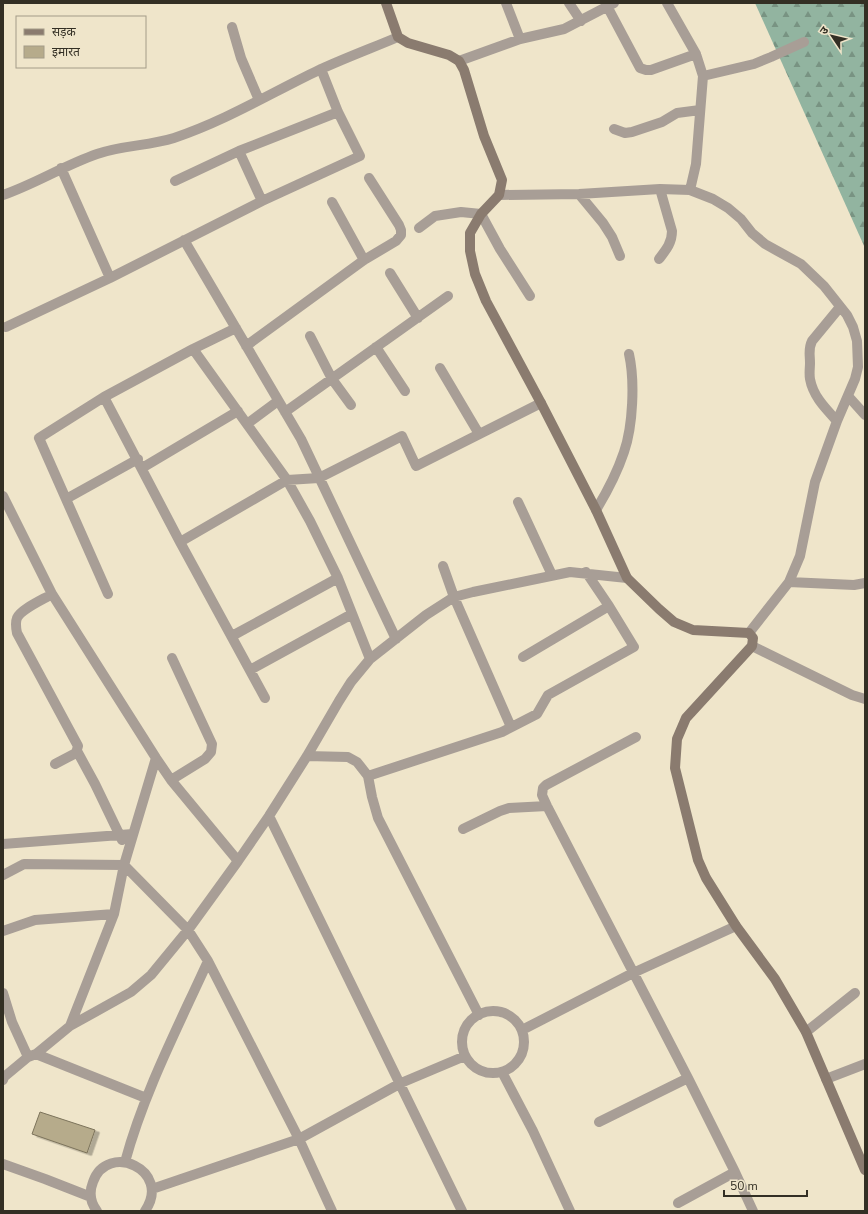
<svg xmlns="http://www.w3.org/2000/svg" width="868" height="1214" viewBox="0 0 868 1214" font-family="'Nunito Sans','Noto Sans Devanagari',sans-serif">
<style>
.forest{fill:url(#forest-firs)}
.building{fill:#b6ab8b;stroke:#7c735b;filter:url(#shadow)}
.lines{fill:none;stroke-linecap:round;stroke-linejoin:round}
.street{stroke:#a89e96;stroke-width:10}
.secondary{stroke:#8a7b6f;stroke-width:10}
</style>
<defs>
<pattern id="forest-firs" width="22" height="20" patternUnits="userSpaceOnUse"><rect width="22" height="20" fill="#92b4a0"/><path d="M5 1l3.5 6h-7zM16 11l3.5 6h-7z" fill="#789382"/></pattern>
<filter id="shadow"><feDropShadow dx="4.5" dy="2.5" stdDeviation="0" flood-color="#0004"/></filter>
</defs>
<rect width="100%" height="100%" fill="#efe5ca"/>
<path class="forest" d="M 755,3 L 865,3 L 865,248 Z"/>
<path class="building" d="M 40,1112 L 95,1130 L 87,1153 L 32,1134 Z"/>
<g class="lines">
<path class="street" d="M 506,3 L 520,39
M 569,3 L 581,21
M 667,3 L 696,54 L 703,76 L 696,164 L 690,190
M 607,6 L 640,68 L 646,70 L 651,70 L 696,54
M 232,27 L 241,58 L 259,100
M 459,61 L 520,39 L 564,29 L 614,3
M 703,76 L 754,64 L 771,57 L 804,42
M 614,129 L 625,133 L 632,132 L 662,122 L 677,113 L 700,110
M 239,151 L 262,201
M 61,168 L 110,278
M 175,181 L 239,151 L 338,112
M 579,194 L 603,223 L 612,237 L 620,256
M 3,195 C 35,184 65,165 97,154 C 122,145 149,146 174,138 C 225,121 271,93 319,70 C 345,58 372,48 398,37
M 499,195 L 579,194 L 660,189 L 690,190 L 713,199 L 728,208 L 741,219 L 752,233 L 765,244 L 801,264 L 824,286 L 847,315 L 853,327 L 857,341 L 858,367 L 855,379 L 837,421 L 815,482 L 800,556 L 789,582 L 749,633
M 332,202 L 364,260
M 419,228 L 435,216 L 461,212 L 481,214 L 500,249 L 530,296
M 184,240 L 301,439 L 396,639
M 659,259 C 666,250 672,243 672,231 L 660,189
M 390,273 L 418,318
M 6,327 L 110,278 L 262,201 L 360,156 L 338,112 L 321,69
M 310,336 L 332,379 L 351,405
M 246,346 L 364,260 L 396,241 L 401,235 L 401,230 L 399,225 L 369,178
M 376,347 L 405,391
M 193,349 L 287,480 L 310,521 L 338,578 L 370,659
M 440,368 L 479,434
M 848,396 L 865,415
M 104,397 L 180,542 L 265,698
M 285,412 L 448,296
M 837,421 C 825,408 813,396 810,379 C 809,373 810,368 810,363 C 810,354 808,349 812,341 L 840,307
M 247,424 L 278,401
M 142,468 L 238,411
M 3,496 L 52,594 L 156,758 L 171,780 L 238,861
M 66,499 L 138,459
M 518,502 L 552,575
M 596,510 C 607,492 617,473 624,452 C 633,426 635,381 629,354
M 180,542 L 287,480 L 319,478 L 402,436 L 416,466 L 541,403
M 443,566 L 454,597 L 511,727
M 789,582 L 854,585 L 865,583
M 52,594 C 44,599 21,609 17,618 C 15,623 16,628 17,633 L 78,746 L 76,753 L 55,764
M 108,594 L 39,438 L 104,397 L 193,349 L 236,328
M 232,636 L 338,578
M 752,646 L 852,695 L 865,699
M 523,657 L 609,606
M 250,670 L 352,614
M 636,737 L 546,785 L 543,788 L 542,795 L 547,806 L 688,1078 L 735,1172 L 753,1211
M 77,751 L 95,784 L 122,840
M 307,756 L 348,757 L 357,762 L 368,776 L 372,797 L 378,818 L 479,1015
M 368,776 L 502,732 L 537,714 L 548,695 L 634,647 L 609,606 L 586,572
M 171,780 L 205,759 L 211,752 L 212,744 L 172,658
M 269,816 L 462,1211
M 463,829 L 500,811 L 509,808 L 547,806
M 3,844 L 133,834
M 3,875 L 24,864 L 124,865 L 188,930 L 208,961 L 299,1139 L 332,1211
M 3,931 L 35,920 L 114,914
M 3,993 L 12,1022 L 28,1057
M462 1042a31 31 0 1 1 62 0a31 31 0 1 1-62 0Z
M 70,1026 L 114,914 L 124,865 L 156,758
M 522,1030 L 633,973 L 736,926
M 806,1032 L 855,993
M 36,1054 L 70,1026 L 131,992 L 151,975 L 188,930 L 238,861 L 269,816 L 307,756 L 339,701 L 351,682 L 370,659 L 426,615 L 454,597 L 473,592 L 570,572 L 627,578
M 502,1072 L 533,1131 L 570,1211
M 826,1079 L 865,1064
M 3,1080 L 4,1077 L 28,1057 L 36,1054 L 146,1098
M 599,1122 L 688,1078
M 125,1162 C 144,1092 178,1027 208,961
M 3,1164 L 45,1179 L 91,1197
M 152,1189 L 299,1139 L 401,1083 L 465,1056
M 678,1203 L 735,1172
M 97,1211 C 90,1202 89,1192 93,1182 C 107,1141 173,1170 145,1211"/>
<path class="secondary" d="M 386,3 L 398,37 L 408,43 L 449,55 L 459,61 L 464,70 L 484,136 L 502,180 L 499,195 L 481,214 L 470,233 L 470,251 L 475,274 L 486,301 L 541,403 L 596,510 L 627,578 L 659,609 L 674,622 L 693,630 L 749,633 L 753,638 L 752,646 L 686,718 L 677,739 L 675,768 L 698,860 L 706,878 L 736,926 L 775,979 L 806,1032 L 865,1170"/>
</g>
<rect width="868" height="1214" fill="none" stroke="#332f24" stroke-width="8"/>
<rect x="16" y="16" width="130" height="52" fill="#efe5ca" stroke="#a49c88"/>
<rect x="24" y="29" width="20" height="6" fill="#8a7b6f" stroke="#a49c88"/>
<text x="52" y="36" font-size="12" fill="#332f24">सड़क</text>
<rect x="24" y="46" width="20" height="12" fill="#b6ab8b" stroke="#a49c88"/>
<text x="52" y="56" font-size="12" fill="#332f24">इमारत</text>
<g transform="translate(832 36) rotate(305)" stroke="#efe5ca" stroke-width="3" paint-order="stroke">
<path d="M0-3L7 15L0 10L-7 15Z" fill="#332f24"/>
<text y="-6" font-size="11" font-weight="bold" text-anchor="middle" fill="#332f24">उ</text>
</g>
<path d="M724 1190v6h83v-6" fill="none" stroke="#332f24" stroke-width="2"/>
<text x="730" y="1190" font-size="12" fill="#332f24" stroke="#efe5ca" stroke-width="3" paint-order="stroke">50 m</text>
</svg>
